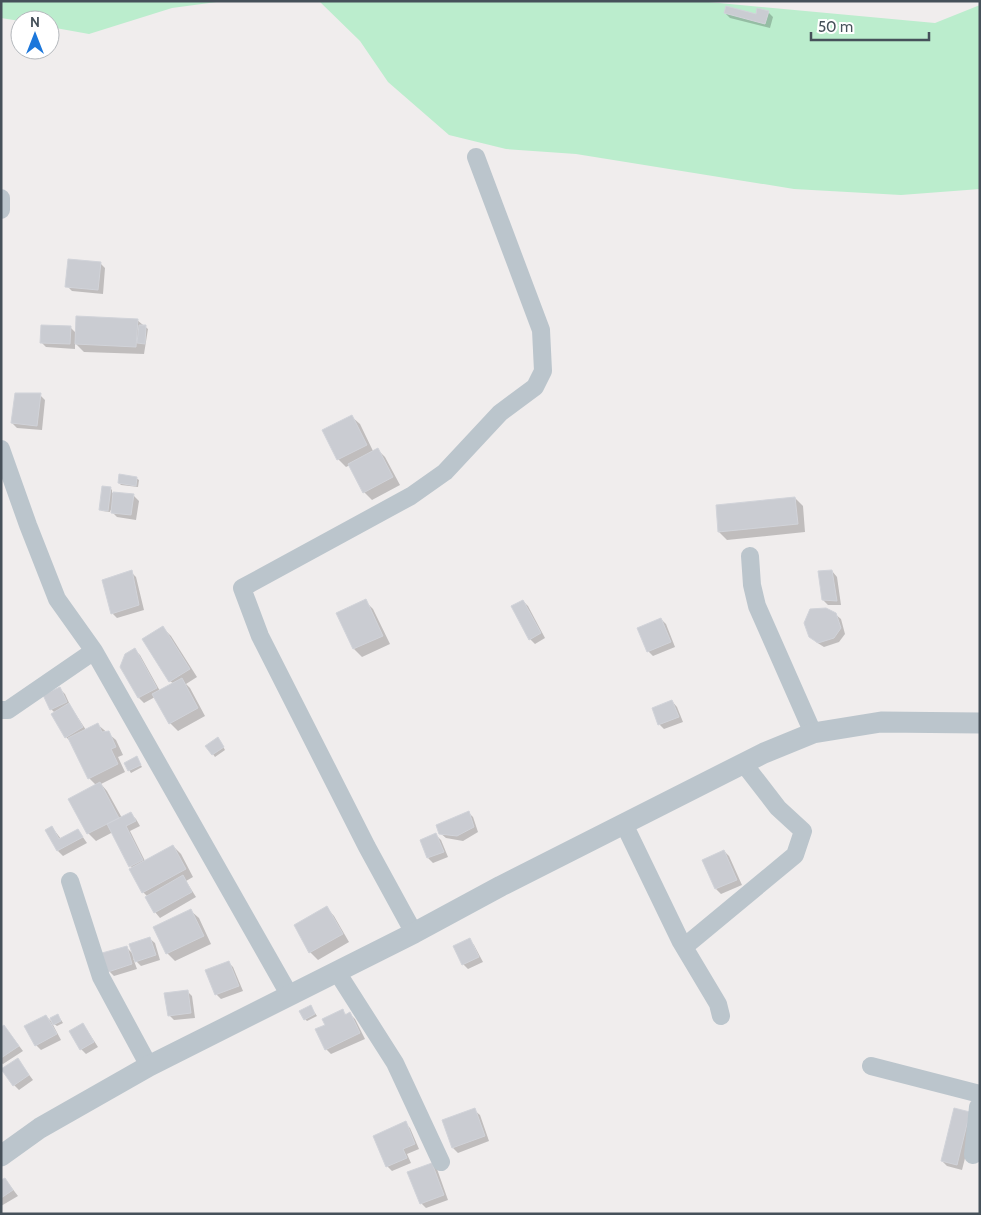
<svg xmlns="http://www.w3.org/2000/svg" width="981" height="1215" viewBox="0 0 981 1215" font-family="Cabin,sans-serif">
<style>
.green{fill:#bbedcd}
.shadow{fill:#0003}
.building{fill:#caccd2;stroke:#d1d3d9}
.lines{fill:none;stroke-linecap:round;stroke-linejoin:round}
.minor{stroke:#bbc5cc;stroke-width:18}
.tertiary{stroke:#bbc5cc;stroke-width:21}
</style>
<rect width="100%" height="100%" fill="#f0eded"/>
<path class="green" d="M 1,1 L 224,1 L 172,8 L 89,34 L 50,27 L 50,20 L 20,20 L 20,21 L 1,18 Z
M 319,1 L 698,1 L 935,23 L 980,5 L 980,189 L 901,195 L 794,189 L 576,154 L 506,149 L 449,135 L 388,82 L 360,41 Z"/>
<path class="shadow" d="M 768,12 L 773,17 L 770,28 L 730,18 L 725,13 L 757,15 Z
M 100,263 L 105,268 L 103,294 L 72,291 L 67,286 Z
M 137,320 L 148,329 L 144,354 L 84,352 L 75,343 L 75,349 L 46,347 L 41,342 L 70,327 L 77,334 Z
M 40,395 L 45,400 L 42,430 L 17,428 L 12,423 Z
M 352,417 L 360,424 L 373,451 L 377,449 L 385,457 L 400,485 L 372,500 L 364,492 L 350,465 L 346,467 L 338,459 Z
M 136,478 L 139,480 L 138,487 L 121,485 L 119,483 Z
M 110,488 L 112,490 L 112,493 L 134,496 L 139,501 L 136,520 L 117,517 L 110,510 L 110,512 L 102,511 L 100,509 Z
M 795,498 L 803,506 L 805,532 L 727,540 L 719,532 Z
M 832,571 L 837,577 L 841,605 L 828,605 L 823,600 Z
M 131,572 L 136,577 L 144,610 L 117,618 L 112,613 Z
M 365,601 L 373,609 L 390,644 L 362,657 L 354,649 L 338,614 Z
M 523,601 L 528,606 L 545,638 L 535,644 L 530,639 Z
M 835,614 L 841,619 L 845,634 L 839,642 L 824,647 L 816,642 Z
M 661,619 L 666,624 L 675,647 L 653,656 L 648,651 Z
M 163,628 L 171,636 L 197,677 L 186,684 L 190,688 L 205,716 L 178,731 L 170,723 L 155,697 L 144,703 L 139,698 L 122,667 L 135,650 L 140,655 L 160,691 L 174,684 L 170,681 Z
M 60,689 L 65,694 L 71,707 L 86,730 L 97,724 L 116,740 L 123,755 L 118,757 L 125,772 L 101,784 L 107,791 L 122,818 L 131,814 L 136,819 L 140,826 L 130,831 L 145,861 L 173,846 L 181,854 L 193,877 L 186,881 L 196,897 L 160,918 L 155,912 L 146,898 L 148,897 L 143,892 L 132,868 L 113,832 L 96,841 L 88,833 L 96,785 L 89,778 L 71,742 L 66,737 L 52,714 L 55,713 L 51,709 Z
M 672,701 L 677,707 L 683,722 L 664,729 L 659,724 Z
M 220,741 L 225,750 L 215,757 L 207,746 Z
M 137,758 L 142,767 L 131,773 L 129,770 Z
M 468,812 L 473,817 L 478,832 L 463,841 L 446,838 L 440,833 Z
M 52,827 L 61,839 L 78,830 L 87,843 L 63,856 L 58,851 L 47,830 Z
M 436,835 L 441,840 L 448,857 L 433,863 L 428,858 L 421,840 Z
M 724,851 L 729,856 L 742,885 L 721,894 L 716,889 Z
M 327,908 L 334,916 L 349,942 L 318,960 L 310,952 Z
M 191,911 L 199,918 L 211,944 L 175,961 L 167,953 Z
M 149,938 L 155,943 L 160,960 L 141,966 L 133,958 L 137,969 L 114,976 L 109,971 L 126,947 L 134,955 Z
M 469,939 L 474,945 L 483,962 L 468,969 L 463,964 Z
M 228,962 L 233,967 L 243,991 L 221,999 L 216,994 Z
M 187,991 L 192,996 L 195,1018 L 174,1020 L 169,1015 Z
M 311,1007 L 317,1016 L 307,1021 L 305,1019 Z
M 342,1011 L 347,1015 L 350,1014 L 355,1019 L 365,1039 L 331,1054 L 326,1049 L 327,1025 Z
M 58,1015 L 63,1023 L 57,1026 L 54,1024 Z
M 46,1016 L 51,1021 L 61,1040 L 41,1050 L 36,1045 Z
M 82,1025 L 87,1030 L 98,1047 L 86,1054 L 81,1049 Z
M 4,1026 L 23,1051 L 3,1064 L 1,1063 L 1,1028 Z
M 18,1060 L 33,1080 L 19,1090 L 14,1085 Z
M 474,1110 L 480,1115 L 489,1141 L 458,1153 L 453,1148 L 443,1121 Z
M 955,1110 L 975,1119 L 962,1170 L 947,1166 L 942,1161 Z
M 405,1123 L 410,1128 L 419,1149 L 407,1154 L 411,1163 L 392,1171 L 387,1166 Z
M 432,1164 L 437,1169 L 448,1200 L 426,1208 L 421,1203 Z
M 5,1179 L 18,1196 L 1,1206 L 1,1181 Z"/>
<path class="building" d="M 726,6 L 756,14 L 757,8 L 769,11 L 765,24 L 724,13 Z
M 68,259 L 101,262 L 98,290 L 65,287 Z
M 76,316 L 138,319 L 136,347 L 75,344 Z
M 41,325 L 71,326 L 70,344 L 40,343 Z
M 139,325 L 146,325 L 145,344 L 137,343 Z
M 15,393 L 41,393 L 37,426 L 11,423 Z
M 352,415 L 367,445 L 337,460 L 322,430 Z
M 378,448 L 393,477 L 363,493 L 348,464 Z
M 119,474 L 137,477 L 136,486 L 118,483 Z
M 102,486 L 111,487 L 108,511 L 99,510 Z
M 113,492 L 134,494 L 131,515 L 111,513 Z
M 795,497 L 798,524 L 718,532 L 716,505 Z
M 132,570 L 139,605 L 111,614 L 102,580 Z
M 832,570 L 837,601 L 822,600 L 818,571 Z
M 366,599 L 383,636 L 353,649 L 336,613 Z
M 523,600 L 541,633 L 529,640 L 511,606 Z
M 826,608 L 836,613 L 841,628 L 834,638 L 818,643 L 809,637 L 804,623 L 810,609 Z
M 661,618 L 671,642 L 647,652 L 637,628 Z
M 163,626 L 190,669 L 169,682 L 142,639 Z
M 135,648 L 157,688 L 138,698 L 120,667 L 125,654 Z
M 182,678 L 198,708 L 169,724 L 152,694 Z
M 60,687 L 67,702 L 50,710 L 43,695 Z
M 672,700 L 679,717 L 658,725 L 652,708 Z
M 69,703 L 83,727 L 65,738 L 51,714 Z
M 98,723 L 102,732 L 109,731 L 116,747 L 111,749 L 118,764 L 88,779 L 68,738 Z
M 218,737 L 224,747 L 212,755 L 205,746 Z
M 137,756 L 141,765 L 128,771 L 124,763 Z
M 100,782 L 119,818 L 87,834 L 68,799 Z
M 469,811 L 474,827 L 457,836 L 439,834 L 436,825 Z
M 131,812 L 136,821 L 126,826 L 143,860 L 129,867 L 107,824 Z
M 52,826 L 59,839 L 78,829 L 83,837 L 57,851 L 45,830 Z
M 436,833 L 444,852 L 427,858 L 420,840 Z
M 173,845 L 186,869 L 142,893 L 129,869 Z
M 724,850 L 737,880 L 715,889 L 702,860 Z
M 183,875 L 192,892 L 154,913 L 145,897 Z
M 327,906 L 343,934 L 309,953 L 294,925 Z
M 191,909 L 204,936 L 166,954 L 153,927 Z
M 150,937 L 156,955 L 135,962 L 129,944 Z
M 470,938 L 479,957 L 462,965 L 453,946 Z
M 127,946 L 132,964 L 108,972 L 102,953 Z
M 229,961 L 239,986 L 215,995 L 205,970 Z
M 188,990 L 191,1013 L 168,1016 L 164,993 Z
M 311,1005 L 315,1014 L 304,1020 L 299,1011 Z
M 343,1009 L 345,1015 L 350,1012 L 360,1033 L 325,1050 L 315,1029 L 325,1025 L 322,1019 Z
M 58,1014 L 61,1021 L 53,1025 L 50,1018 Z
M 46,1015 L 57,1034 L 35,1046 L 24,1026 Z
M 83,1023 L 94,1042 L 80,1050 L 69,1031 Z
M 4,1025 L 19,1046 L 1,1058 L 1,1027 Z
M 18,1058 L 29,1075 L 13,1086 L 1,1069 Z
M 475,1108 L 485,1136 L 452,1148 L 442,1120 Z
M 954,1108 L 970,1112 L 957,1165 L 941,1161 Z
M 406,1121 L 415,1144 L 403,1149 L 407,1158 L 386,1167 L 373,1136 Z
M 432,1163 L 444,1195 L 420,1204 L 407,1172 Z
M 5,1178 L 13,1190 L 1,1198 L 1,1180 Z"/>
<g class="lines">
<path class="minor" d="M 1,198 L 1,210
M 1,449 L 28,525 L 57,599 L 94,651 L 290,996
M 750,556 L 752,585 L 757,606 L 813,733
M 1,710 L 8,710 L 94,651
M 624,824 L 681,942 L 718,1004 L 721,1016
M 70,881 L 101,977 L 149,1066
M 414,933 L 367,847 L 260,636 L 242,588 L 411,496 L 445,472 L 500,413 L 535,387 L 543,371 L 541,330 L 476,157
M 684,947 L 795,855 L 803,831 L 778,808 L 744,764
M 337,972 L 395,1063 L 441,1162
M 871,1066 L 980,1094
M 973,1155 L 978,1107 L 980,1104"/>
<path class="tertiary" d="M 1,1156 L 40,1128 L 149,1066 L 414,933 L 501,886 L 764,753 L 813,733 L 881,722 L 980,723"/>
</g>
<rect width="981" height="1215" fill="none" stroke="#46515a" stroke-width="5"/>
<g transform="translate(35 35)"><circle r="24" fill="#ffffff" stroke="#b5b9bd"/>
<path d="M0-4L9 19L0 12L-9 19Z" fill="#1c77db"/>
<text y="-8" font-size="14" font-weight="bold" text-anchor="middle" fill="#46515a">N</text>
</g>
<path d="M811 32v8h118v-8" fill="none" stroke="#46515a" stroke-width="2.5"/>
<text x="818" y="32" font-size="15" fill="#46515a" stroke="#ffffff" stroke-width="4" paint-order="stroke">50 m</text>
</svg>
